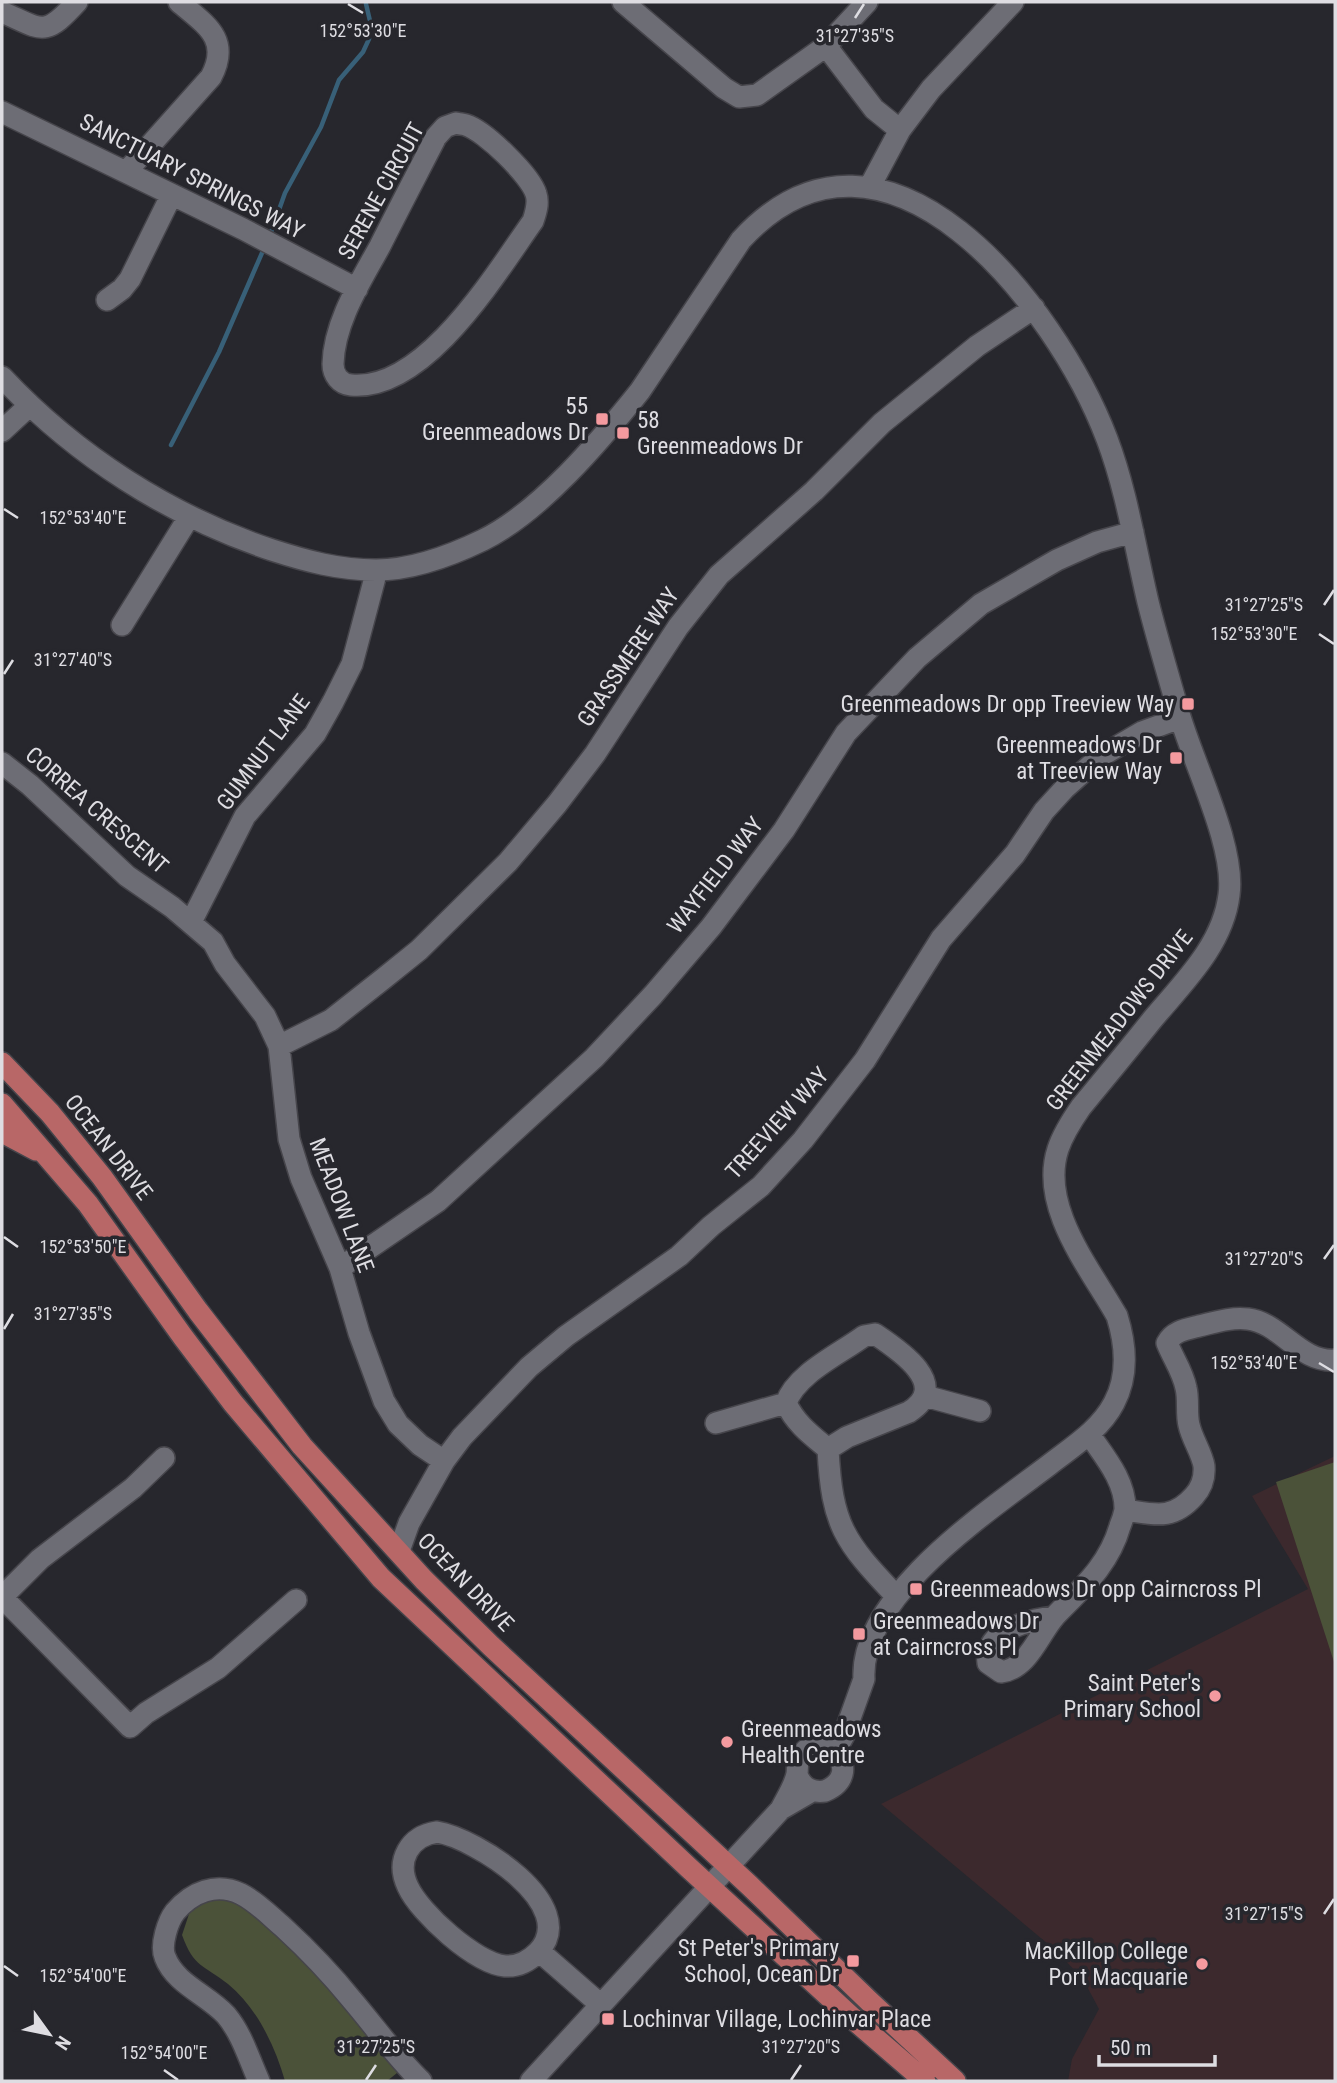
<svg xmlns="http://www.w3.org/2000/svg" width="1337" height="2083" viewBox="0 0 1337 2083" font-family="'Roboto Condensed',sans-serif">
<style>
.education{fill:#3c292d}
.green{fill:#4b5239}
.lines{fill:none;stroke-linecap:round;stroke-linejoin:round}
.stream{stroke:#386078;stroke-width:4.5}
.minor-casing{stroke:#46454b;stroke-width:24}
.major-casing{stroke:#46454b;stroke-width:24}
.minor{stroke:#6d6d75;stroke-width:21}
.major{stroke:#b86767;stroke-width:21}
.ticks{fill:none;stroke:#dedde2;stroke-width:2.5}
.poi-dot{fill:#f49a9f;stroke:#27272d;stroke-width:2.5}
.labels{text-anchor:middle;stroke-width:7;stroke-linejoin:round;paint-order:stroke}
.street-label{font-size:23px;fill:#dedde2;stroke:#27272d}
.poi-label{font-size:23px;fill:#dedde2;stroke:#27272d;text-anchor:end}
.ticks-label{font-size:18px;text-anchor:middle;fill:#dedde2;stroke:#27272d;stroke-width:7;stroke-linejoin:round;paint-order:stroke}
</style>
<rect width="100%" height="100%" fill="#27272d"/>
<path class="education" d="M 1335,1456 L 1335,2081 L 1068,2081 L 1072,2059 L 1099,2009 L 1083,1979 L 1054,1949 L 881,1804 L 1308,1589 L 1252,1496 Z"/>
<path class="green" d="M 1335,1462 L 1335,1665 L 1276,1482 Z
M 206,1896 L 251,1903 L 402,2069 L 387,2081 L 285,2081 C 275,2046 257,2008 228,1984 C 204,1965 194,1968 182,1935 L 189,1914 Z"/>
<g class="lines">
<path class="stream" d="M 270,235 L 285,193 L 321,127 L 339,80 L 363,52 L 369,39 L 370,21 L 366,4
M 171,445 L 219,352 L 265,246"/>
<g class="minor-casing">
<path id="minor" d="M 623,2 L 724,88 L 739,97 L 757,95 L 826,46 L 867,2
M 2,12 C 43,30 44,38 77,2
M 826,46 L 874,109 L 900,130
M 2,112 L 243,229 L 357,289
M 456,123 C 459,124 463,124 466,125 C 485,131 531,176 536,194 C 539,203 536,212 533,221 C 496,273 425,392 351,385 C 340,384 333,375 333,364 C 334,322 361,281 380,246 C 398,210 417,174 436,137 L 445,127 Z
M 127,171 L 211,77 C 231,39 206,25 179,2
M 869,188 L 900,130 L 931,89 L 1013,2
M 107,300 L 122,289 L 130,279 L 171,196
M 2,377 C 76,456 170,516 272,550 C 306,561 339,570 376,570 C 413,570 450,556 483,540 C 540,512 600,441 640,391 L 741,240 C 885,83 1057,307 1107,439 C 1127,492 1135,547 1148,602 C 1157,638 1168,674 1178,710 C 1192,761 1236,846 1229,895 C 1223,945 1183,983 1152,1020 C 1129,1049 1105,1078 1081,1107 C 1072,1120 1063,1134 1058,1149 C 1039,1207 1090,1268 1117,1316 C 1126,1345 1129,1375 1114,1403 C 1100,1430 1072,1447 1049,1465 C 990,1510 859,1596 864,1679 L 844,1735 L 835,1751
M 2,431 L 29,406
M 122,625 L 189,517
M 2,763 L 30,785 L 127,876 L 172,907 L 213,942 L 225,964 L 265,1016 L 279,1046 L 289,1139 L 301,1178 L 340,1268 L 359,1333 L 384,1401 L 398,1424 L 420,1445 L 444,1461
M 191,922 L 245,816 L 315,734 L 333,702 L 352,664 L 377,570
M 279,1046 L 331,1020 L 383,979 L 419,950 L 508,862 L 557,804 L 595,754 L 678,627 L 719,575 L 814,491 L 882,423 L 977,346 L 1034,308
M 340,1268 L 438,1201 L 594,1058 L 653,995 L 711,927 L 784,830 L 846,733 L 917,658 L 981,604 L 1057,560 L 1097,542 L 1133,532
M 925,1396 L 980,1411
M 716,1423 L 786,1403
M 828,1449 L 847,1437 L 909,1412 C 952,1385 899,1350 875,1334 L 864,1336 C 838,1355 796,1374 786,1403 C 795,1423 811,1435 828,1449 C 832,1526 844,1541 896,1596
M 1125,1510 C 1154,1514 1172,1521 1194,1496 C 1202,1487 1205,1478 1204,1466 C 1202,1453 1192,1439 1189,1425 C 1186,1413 1189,1400 1186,1388 C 1183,1372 1173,1358 1167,1343 C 1173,1331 1187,1329 1199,1326 C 1216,1322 1231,1317 1248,1319 C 1281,1323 1300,1363 1335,1360
M 399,1551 L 409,1523 L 444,1461 L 462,1437 L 529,1367 L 566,1336 L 679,1256 L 711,1226 L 761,1186 L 803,1140 L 865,1060 L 941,939 L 1015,854 L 1044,811 L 1065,788 L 1101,756 L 1142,732 L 1180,718
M 2,1597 L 130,1727 L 146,1713 L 218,1668 L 296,1600
M 2,1597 L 40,1559 L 133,1488 L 164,1458
M 1054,1617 C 1029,1620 983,1630 988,1663 L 1001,1672 C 1028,1669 1039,1634 1055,1616 C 1082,1588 1109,1565 1120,1526 C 1122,1521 1124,1515 1125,1510 C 1126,1481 1104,1456 1089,1434
M 781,1809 C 786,1799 795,1785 797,1774 C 798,1766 796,1761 802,1754 C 826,1725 866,1774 825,1791 C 811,1793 802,1787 797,1775
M 437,1832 C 475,1838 582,1905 538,1952 C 529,1961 518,1967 505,1966 C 475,1963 420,1913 408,1887 C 395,1860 410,1836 437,1832 Z
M 539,1951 L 601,2005
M 259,2081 C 249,2059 242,2034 226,2015 C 208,1995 175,1984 165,1957 C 160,1945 168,1921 175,1912 C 192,1892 216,1882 241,1894 C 257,1902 270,1916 283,1927 C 308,1950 331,1974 352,2000 C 375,2027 396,2057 421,2081
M 531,2081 L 781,1809 L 812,1791"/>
</g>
<g class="major-casing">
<path id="major" d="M 2,1063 L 50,1113 L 102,1177 L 198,1311 L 302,1446 L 424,1580 L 491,1646 L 749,1885 L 869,2001 L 955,2081
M 2,1104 L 88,1204 L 183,1337 L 233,1403 L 381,1578 L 689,1868 L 859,2024 L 925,2081
M 2,1132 L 36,1150"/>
</g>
<use href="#minor" class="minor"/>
<use href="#major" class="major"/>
</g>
<path class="ticks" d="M 348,4 L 363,13M 855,18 L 864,4M 4,509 L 18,518M 1324,605 L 1334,590M 1319,634 L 1334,644M 4,674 L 13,660M 4,1237 L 18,1247M 1324,1259 L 1334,1245M 4,1329 L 13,1314M 1319,1363 L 1334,1372M 1324,1914 L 1334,1899M 4,1966 L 18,1976M 164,2070 L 178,2080M 366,2080 L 376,2065M 791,2080 L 801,2065"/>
<g class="poi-dot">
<rect x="595" y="412" width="14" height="14" rx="3.5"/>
<rect x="616" y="426" width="14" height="14" rx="3.5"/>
<rect x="1181" y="697" width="14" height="14" rx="3.5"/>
<rect x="1169" y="751" width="14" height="14" rx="3.5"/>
<rect x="909" y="1582" width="14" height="14" rx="3.5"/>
<rect x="852" y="1627" width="14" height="14" rx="3.5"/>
<circle cx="1215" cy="1696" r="7"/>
<circle cx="727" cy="1742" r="7"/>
<rect x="846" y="1954" width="14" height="14" rx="3.5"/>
<circle cx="1202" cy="1964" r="7"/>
<rect x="601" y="2012" width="14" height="14" rx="3.5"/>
</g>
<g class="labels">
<g class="street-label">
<text transform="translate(192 176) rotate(27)" y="8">SANCTUARY SPRINGS WAY</text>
<text transform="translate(381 191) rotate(-61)" y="8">SERENE CIRCUIT</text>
<text transform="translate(628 657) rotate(-56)" y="8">GRASSMERE WAY</text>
<text transform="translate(263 752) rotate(-53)" y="8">GUMNUT LANE</text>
<text transform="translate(97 810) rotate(41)" y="8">CORREA CRESCENT</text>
<text transform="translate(715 875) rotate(-52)" y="8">WAYFIELD WAY</text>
<text transform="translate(1119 1020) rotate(-52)" y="8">GREENMEADOWS DRIVE</text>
<text transform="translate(777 1123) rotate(-48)" y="8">TREEVIEW WAY</text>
<text transform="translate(109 1147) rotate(52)" y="8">OCEAN DRIVE</text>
<text transform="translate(342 1205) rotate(69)" y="8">MEADOW LANE</text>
<text transform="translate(466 1582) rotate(46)" y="8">OCEAN DRIVE</text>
</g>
<g class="poi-label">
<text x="588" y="414">55<tspan x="588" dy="26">Greenmeadows Dr</tspan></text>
<text x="637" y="428" text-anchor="start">58<tspan x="637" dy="26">Greenmeadows Dr</tspan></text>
<text x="1174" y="712">Greenmeadows Dr opp Treeview Way</text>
<text x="1162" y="753">Greenmeadows Dr<tspan x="1162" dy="26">at Treeview Way</tspan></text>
<text x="930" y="1597" text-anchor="start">Greenmeadows Dr opp Cairncross Pl</text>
<text x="873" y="1629" text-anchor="start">Greenmeadows Dr<tspan x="873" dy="26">at Cairncross Pl</tspan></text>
<text x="1201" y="1691">Saint Peter's<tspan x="1201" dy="26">Primary School</tspan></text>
<text x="741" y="1737" text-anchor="start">Greenmeadows<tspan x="741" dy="26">Health Centre</tspan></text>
<text x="839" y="1956">St Peter's Primary<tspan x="839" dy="26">School, Ocean Dr</tspan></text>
<text x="1188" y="1959">MacKillop College<tspan x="1188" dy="26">Port Macquarie</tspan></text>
<text x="622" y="2027" text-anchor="start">Lochinvar Village, Lochinvar Place</text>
</g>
</g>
<g class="ticks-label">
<text x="363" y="37">152°53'30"E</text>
<text x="855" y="42">31°27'35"S</text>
<text x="83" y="524">152°53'40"E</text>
<text x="1264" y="611">31°27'25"S</text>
<text x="1254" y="640">152°53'30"E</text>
<text x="73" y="666">31°27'40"S</text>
<text x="83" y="1253">152°53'50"E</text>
<text x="1264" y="1265">31°27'20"S</text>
<text x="73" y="1320">31°27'35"S</text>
<text x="1254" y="1369">152°53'40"E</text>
<text x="1264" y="1920">31°27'15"S</text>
<text x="83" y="1982">152°54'00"E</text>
<text x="376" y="2053">31°27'25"S</text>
<text x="801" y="2053">31°27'20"S</text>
<text x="164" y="2059">152°54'00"E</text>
</g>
<rect width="1337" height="2083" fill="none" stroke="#dedde2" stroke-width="7"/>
<g transform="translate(49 2034) rotate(123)" stroke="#27272d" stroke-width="5" paint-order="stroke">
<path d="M0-5L12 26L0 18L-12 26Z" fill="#dedde2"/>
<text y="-10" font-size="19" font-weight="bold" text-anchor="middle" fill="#dedde2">N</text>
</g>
<path d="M1099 2055v10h116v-10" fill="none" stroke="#dedde2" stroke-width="3.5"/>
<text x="1110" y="2055" font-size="21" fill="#dedde2" stroke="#27272d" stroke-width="5" paint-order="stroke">50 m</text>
</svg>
